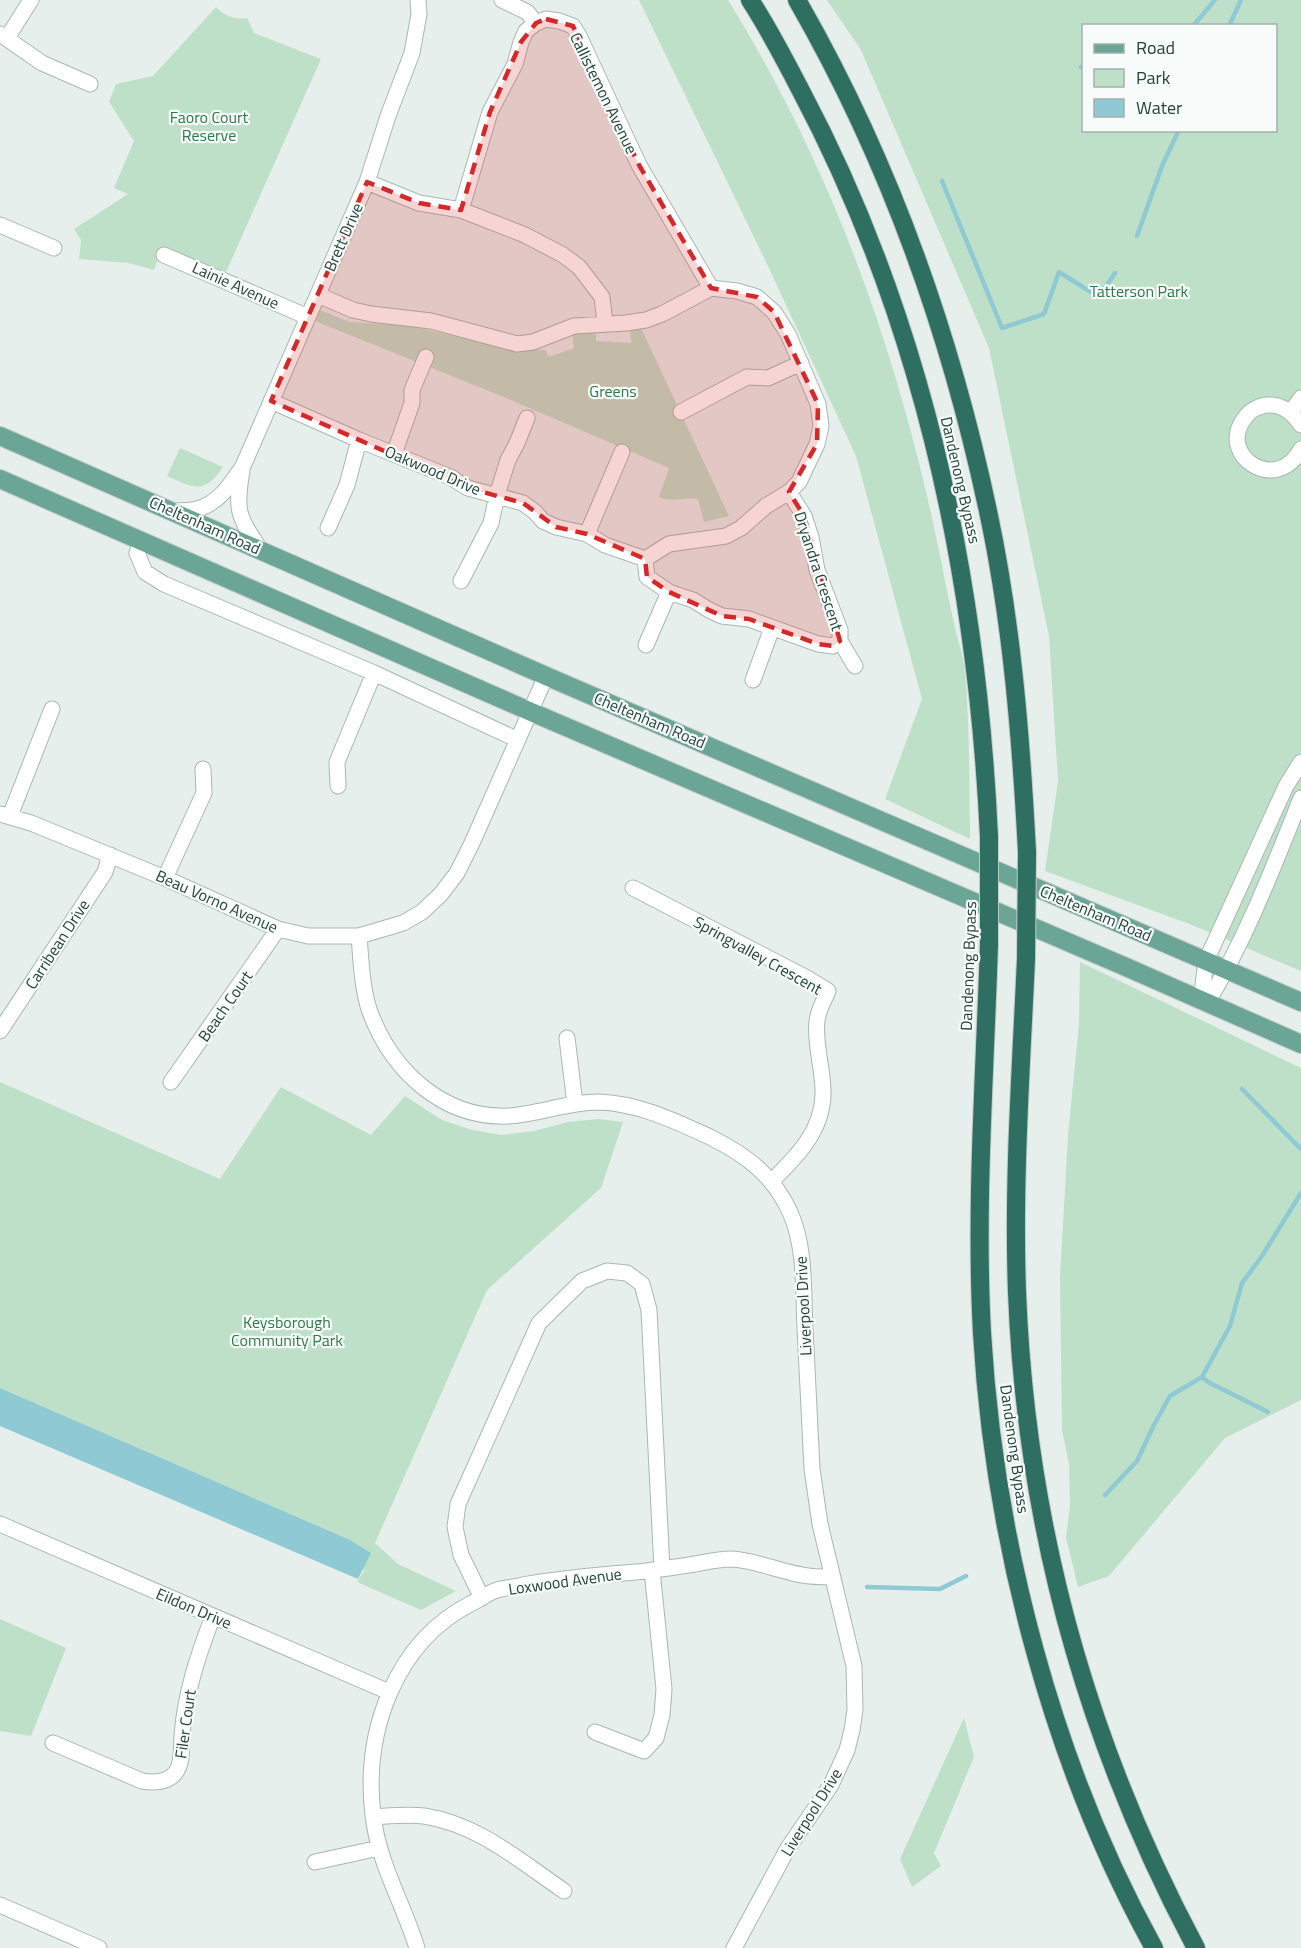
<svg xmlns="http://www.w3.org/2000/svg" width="1301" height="1948" viewBox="0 0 1301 1948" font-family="'Titillium Web',sans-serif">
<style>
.green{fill:#bfe0c8;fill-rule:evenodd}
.water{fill:#8ec9d4}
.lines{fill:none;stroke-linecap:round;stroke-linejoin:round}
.stream{stroke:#8ec9d4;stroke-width:4.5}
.street-casing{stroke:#a8b8b2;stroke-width:17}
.primary-casing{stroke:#c2cac8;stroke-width:20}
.highway-casing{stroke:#c2cac8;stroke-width:20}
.street{stroke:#fff;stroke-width:15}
.primary{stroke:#6aa596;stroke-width:18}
.highway{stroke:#2f6f62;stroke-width:18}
.highway-bridge-casing{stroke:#c2cac8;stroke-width:20;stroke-linecap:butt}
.highway-bridge{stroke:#2f6f62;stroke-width:18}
.marked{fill:#d62828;fill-opacity:0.2;stroke:#d62828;stroke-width:4.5;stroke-dasharray:12 8;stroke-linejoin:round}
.labels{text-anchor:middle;stroke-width:4.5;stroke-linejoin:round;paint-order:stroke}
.street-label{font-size:16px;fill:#24423a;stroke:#f7fbf9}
.park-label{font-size:16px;fill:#2d7a4b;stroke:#f7fbf9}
</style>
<rect width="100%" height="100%" fill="#e6efeb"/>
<path class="green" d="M 639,0 L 728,0 C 836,174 902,365 942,565 C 946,588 951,610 956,632 C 959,645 964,658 965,672 C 970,727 969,784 970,839 L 885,799 L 922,699 L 856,456 L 767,264 Z
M 827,0 L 1301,0 L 1301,971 L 1192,925 L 1045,871 L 1058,781 L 1049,636 L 989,348 L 861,50 ZM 1084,26 L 1276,26 L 1276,130 L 1084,130 Z
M 216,7 C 225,16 234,20 247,18 L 254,33 L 321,59 L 226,272 L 162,248 L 154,270 L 129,263 L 79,259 L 81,240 L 74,229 L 128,194 L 114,188 L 134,141 L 109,102 L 116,84 L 153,76 Z
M 320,310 L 350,322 L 410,326 L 508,349 L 545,350 L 549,357 L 574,348 L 572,334 L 596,331 L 596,341 L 631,343 L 630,330 L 641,328 L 729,516 L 704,522 L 698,499 C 685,497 670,503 659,497 L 669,468 L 511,400 L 315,321 Z
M 180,448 L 223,467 C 204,495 194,488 167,476 Z
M 1080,962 L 1301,1068 L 1301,1400 L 1225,1438 L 1109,1576 L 1078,1587 L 1066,1537 L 1070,1505 L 1069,1464 L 1062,1430 L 1060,1277 L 1068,1135 L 1079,1024 Z
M 0,1082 L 220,1179 L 281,1087 L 371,1135 L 405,1096 L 442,1120 L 472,1130 L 502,1135 L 534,1131 L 568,1122 L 599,1119 L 623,1122 L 601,1188 L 487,1290 L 375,1543 L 398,1564 L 456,1591 L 421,1610 L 357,1582 L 364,1571 L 348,1539 L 0,1388 Z
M 0,1619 L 66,1648 L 31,1736 L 0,1731 Z
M 964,1718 L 974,1757 L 934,1853 L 941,1866 L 912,1887 L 900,1859 Z"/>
<path class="water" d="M 0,1388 L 348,1539 L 371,1553 L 358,1579 L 0,1426 Z"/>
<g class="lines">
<path class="stream" d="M 1193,26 L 1215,0
M 1229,26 L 1241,0
M 1081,67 L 1084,68
M 942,181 L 1002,328 L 1044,314 L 1059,272 L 1099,297 L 1115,273
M 1137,236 L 1162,166 L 1179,130
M 1242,1089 L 1301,1149
M 1202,1377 L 1208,1382 L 1268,1412
M 1105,1495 L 1137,1461 L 1154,1425 L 1170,1396 L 1202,1377 L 1230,1326 L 1242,1283 L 1262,1256 L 1301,1193
M 867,1587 L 940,1589 L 966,1576"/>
<g class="street-casing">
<path id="street" d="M 502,0 L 527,12 L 536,23
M 0,34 L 42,63 L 90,84
M 7,38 L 31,0
M 367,182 L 419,203 L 461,210 L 525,235 L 563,255 L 579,267 L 602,297 L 605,323
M 461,210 L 490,112 L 515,64 L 521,42 L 526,31 L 536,23 L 546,19 L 559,21 L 573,26 L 579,36 L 639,165 L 711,288
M 0,225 L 54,248
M 164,255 L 308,317
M 271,401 L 359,440 L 450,477 L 468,488 L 523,503 L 535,512 L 543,521 L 556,527 L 587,534 L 605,545 L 645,559 L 669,544 L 726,536 L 741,528 L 766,506 L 789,492 L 799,482 L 817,444 L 821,426 L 818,404 L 788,334 L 774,312 L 757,297 L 737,291 L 711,288 L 662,314 L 646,320 L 626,323 L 574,326 L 533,342 L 517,344 L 431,321 L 371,314 L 353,310 L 318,295
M 681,412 L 747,377 L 768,378 L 801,363
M 1291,412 L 1301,398
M 1301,425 C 1293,413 1283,404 1267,405 C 1258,406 1249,411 1244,419 C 1217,456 1277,495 1301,449
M 394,454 L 412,403 L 412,390 L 426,357
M 242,471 C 235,511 238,516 260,549
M 173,511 C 180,511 190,511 197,509 C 219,504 232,482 243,466 L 367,182 L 388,116 L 412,53 L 419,14 L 418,0
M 328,528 L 347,485 L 359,440
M 587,534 L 622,452
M 141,541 L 137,553 L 145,572 L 164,584 L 374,673 L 516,739
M 645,559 L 647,577 L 669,592 L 693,600 L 709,610 L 722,616 L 749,619 L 818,644 L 833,646 L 840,641 L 840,630 L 817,570 L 811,537 L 804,516 L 789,492
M 461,581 L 491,523 L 497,495 L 508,460 L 517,443 L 527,418
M 840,641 L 855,666
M 646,645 L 669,592
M 753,680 L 772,628
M 338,786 L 337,762 L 374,673
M 0,814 L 31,823 L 165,878 L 278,929 L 308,936 L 359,936 L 403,923 L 422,912 L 441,894 L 457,873 L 472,843 L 546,676
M 10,816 L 52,709
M 165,878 L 204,793 L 203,769
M 633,888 L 807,978 L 828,991 C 824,1001 818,1010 817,1021 C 814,1044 824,1072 823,1095 C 822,1132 796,1157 772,1181
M 359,936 C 361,960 362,990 370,1012 C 392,1071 443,1119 509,1116 C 539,1114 568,1102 598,1102 C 638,1103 675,1121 710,1137 C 746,1155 773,1175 790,1212 C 806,1248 803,1291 805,1328 C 807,1375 810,1422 812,1469 L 820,1524 L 854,1666 L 855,1710 L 852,1730 L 847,1750 L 831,1785 L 788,1848 L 734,1948
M 1201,1001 L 1206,961 L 1286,786 L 1301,762
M 1207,1003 C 1246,939 1273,868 1301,798
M 0,1031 L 105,872 L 110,855
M 567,1038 L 575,1104
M 171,1082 L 278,929
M 0,1524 L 389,1692
M 482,1598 L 461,1555 L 455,1527 L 458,1504 L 539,1323 L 582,1281 L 607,1271 L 627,1273 L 642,1284 L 649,1310 L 662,1569
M 595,1732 L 644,1751 L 656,1738 L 662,1715 L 664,1689 L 652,1570
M 53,1743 L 142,1781 C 154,1783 168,1783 176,1772 C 183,1762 181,1748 182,1736 C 185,1694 198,1655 213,1616
M 373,1817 C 390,1816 407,1814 424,1816 C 478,1824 520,1861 564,1891
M 315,1862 L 379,1848
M 0,1905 L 99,1948
M 417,1948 C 403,1903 378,1862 373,1815 C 363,1732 395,1642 472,1603 C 480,1599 488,1593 497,1590 C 505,1588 515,1587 523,1585 C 561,1578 598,1575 636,1572 C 656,1570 675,1567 695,1564 C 706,1562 719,1559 731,1559 C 755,1560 778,1571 802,1575 C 812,1577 823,1577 833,1577"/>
</g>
<g class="primary-casing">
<path id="primary" d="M 0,436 L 546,676 L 1301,1002
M 0,479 L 529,711 L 1126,967 L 1301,1044"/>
</g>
<g class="highway-casing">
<path id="highway" d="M 750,0 C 769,29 785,60 801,91 C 923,321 977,579 989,837
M 797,0 C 888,158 950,332 988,511 C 1012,623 1021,738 1027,852
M 989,944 C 985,1073 975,1204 982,1333 C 994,1540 1053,1766 1154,1948
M 1026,959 C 1021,1070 1013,1181 1017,1292 C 1026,1526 1086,1742 1196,1948"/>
</g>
<use href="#street" class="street"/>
<use href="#primary" class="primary"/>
<use href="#highway" class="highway"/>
<g class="highway-bridge-casing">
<path id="highway-bridge" d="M 989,944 L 989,837
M 1026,959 L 1027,852"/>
</g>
<use href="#highway-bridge" class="highway-bridge"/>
</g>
<path class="marked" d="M 546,19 L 573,26 L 639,165 L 711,288 L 757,297 L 774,312 L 818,404 L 817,444 L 789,492 L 804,516 L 840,641 L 833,646 L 818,644 L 749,619 L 722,616 L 669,592 L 647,577 L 645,559 L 587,534 L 556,527 L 523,503 L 468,488 L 271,401 L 367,182 L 419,203 L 461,210 L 490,112 L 521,42 L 536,23 Z"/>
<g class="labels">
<g class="street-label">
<text transform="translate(604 93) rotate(64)" y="6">Callistemon Avenue</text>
<text transform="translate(343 237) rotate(-66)" y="6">Brett Drive</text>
<text transform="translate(236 285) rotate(24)" y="6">Lainie Avenue</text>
<text transform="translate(433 470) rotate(23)" y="6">Oakwood Drive</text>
<text transform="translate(961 480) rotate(77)" y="6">Dandenong Bypass</text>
<text transform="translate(205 525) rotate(24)" y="6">Cheltenham Road</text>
<text transform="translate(819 571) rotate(72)" y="6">Dryandra Crescent</text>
<text transform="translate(650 720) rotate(23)" y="6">Cheltenham Road</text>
<text transform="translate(217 901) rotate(24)" y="6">Beau Vorno Avenue</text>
<text transform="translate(1096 913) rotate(23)" y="6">Cheltenham Road</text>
<text transform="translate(57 944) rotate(-57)" y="6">Carribean Drive</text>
<text transform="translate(758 955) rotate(29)" y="6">Springvalley Crescent</text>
<text transform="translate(968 966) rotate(-88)" y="6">Dandenong Bypass</text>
<text transform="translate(225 1006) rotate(-55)" y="6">Beach Court</text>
<text transform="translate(803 1306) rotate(-93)" y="6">Liverpool Drive</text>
<text transform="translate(1015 1449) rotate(82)" y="6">Dandenong Bypass</text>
<text transform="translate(565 1581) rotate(-8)" y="6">Loxwood Avenue</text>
<text transform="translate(194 1608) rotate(23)" y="6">Eildon Drive</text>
<text transform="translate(185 1724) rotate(-82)" y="6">Filer Court</text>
<text transform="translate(811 1812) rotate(-58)" y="6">Liverpool Drive</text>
</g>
<g class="park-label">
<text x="209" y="123">Faoro Court<tspan x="209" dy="18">Reserve</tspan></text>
<text x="1139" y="297">Tatterson Park</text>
<text x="613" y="397">Greens</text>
<text x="287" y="1328">Keysborough<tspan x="287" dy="18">Community Park</tspan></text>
</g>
</g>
<rect x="1082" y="24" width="195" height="108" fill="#f7fbf9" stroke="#a3b1ad" stroke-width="1.5"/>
<rect x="1094" y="44" width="30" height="9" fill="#6aa596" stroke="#a3b1ad" stroke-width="1.5"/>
<text x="1136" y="54" font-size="18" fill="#24423a">Road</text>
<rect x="1094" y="69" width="30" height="18" fill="#bfe0c8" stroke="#a3b1ad" stroke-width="1.5"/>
<text x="1136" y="84" font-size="18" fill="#24423a">Park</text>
<rect x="1094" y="99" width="30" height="18" fill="#8ec9d4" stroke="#a3b1ad" stroke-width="1.5"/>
<text x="1136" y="114" font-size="18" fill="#24423a">Water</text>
</svg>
